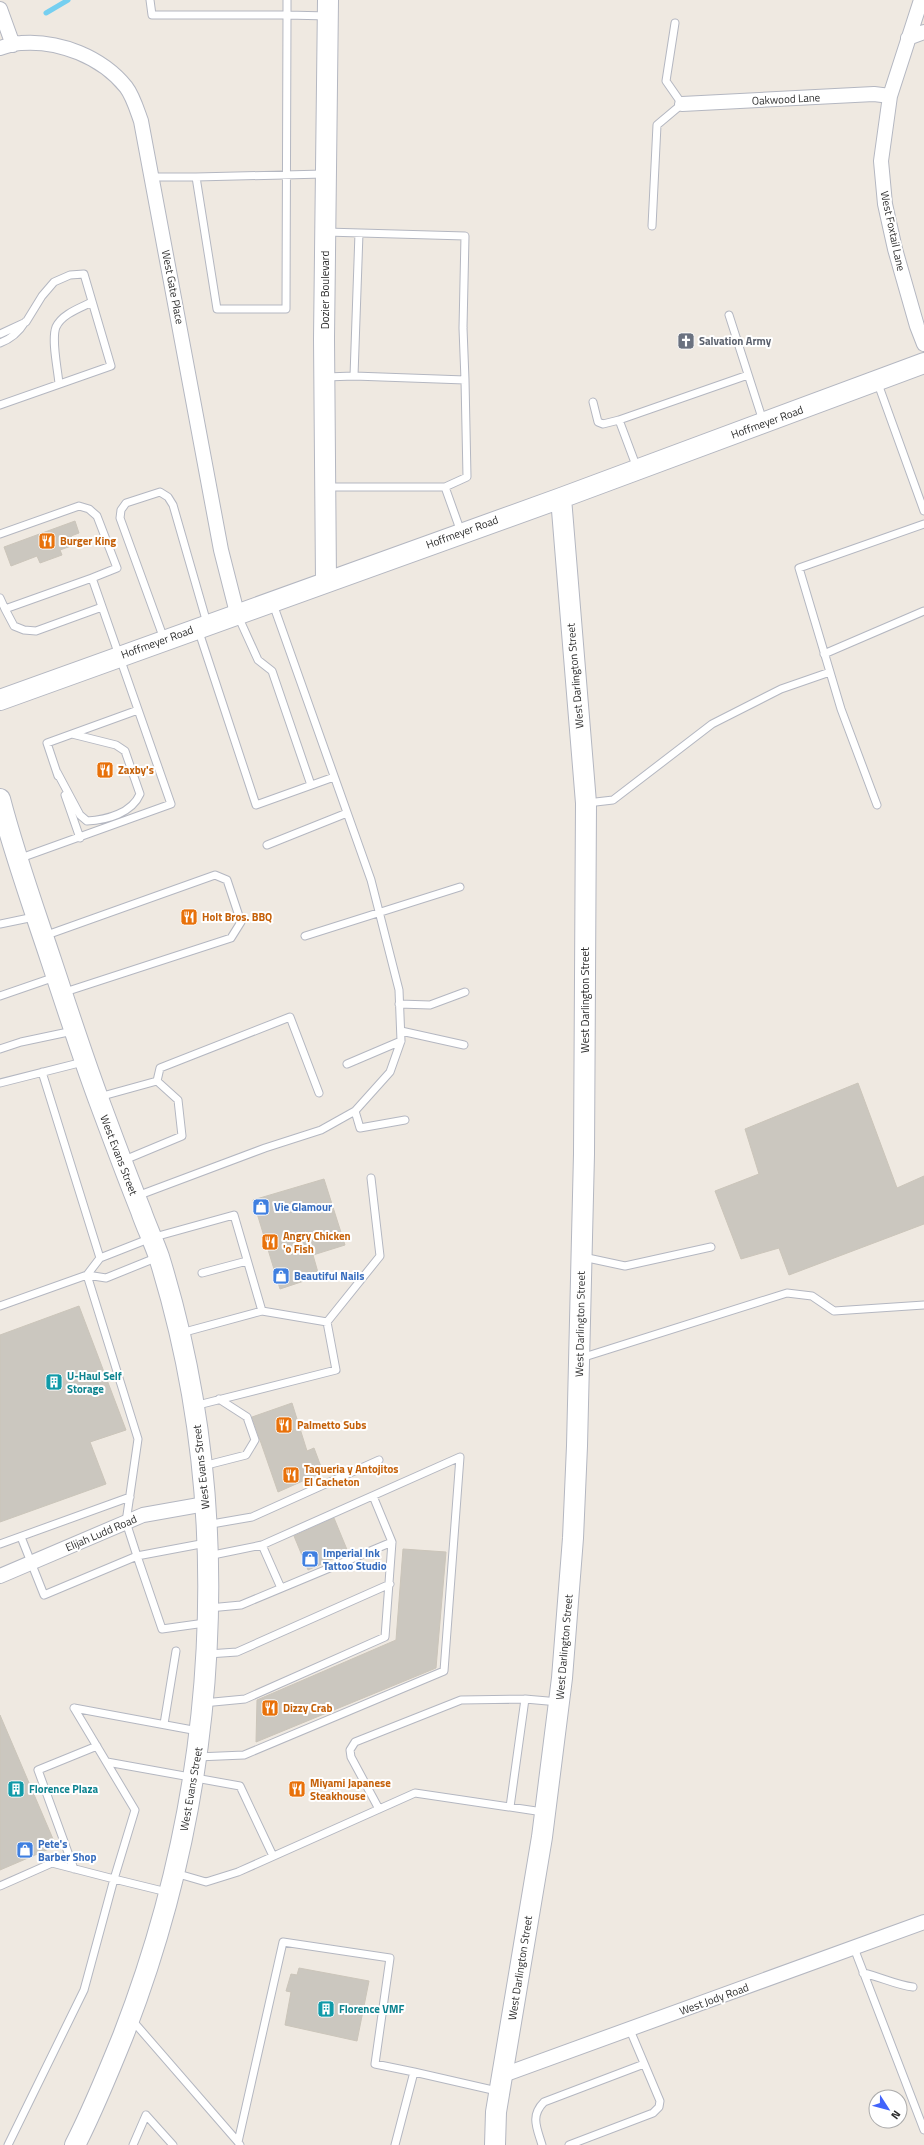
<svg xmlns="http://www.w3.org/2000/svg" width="924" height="2145" viewBox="0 0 924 2145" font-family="'Titillium Web',sans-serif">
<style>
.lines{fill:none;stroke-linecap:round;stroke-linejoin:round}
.stream{stroke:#75cff0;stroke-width:5}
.building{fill:#cbc7bf;stroke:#cbc5ba}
.lane-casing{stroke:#b4b7c1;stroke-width:9}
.street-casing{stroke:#b4b7c1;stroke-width:16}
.secondary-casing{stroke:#b4b7c1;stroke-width:22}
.lane{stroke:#fff;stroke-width:7}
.street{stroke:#fff;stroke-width:14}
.secondary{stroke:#fff;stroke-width:20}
.labels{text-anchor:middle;stroke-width:4;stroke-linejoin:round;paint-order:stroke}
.street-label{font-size:11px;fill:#2e2e2e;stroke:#fff}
.worship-label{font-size:11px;font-weight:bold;fill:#5b616d;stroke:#fff;text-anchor:start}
.food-label{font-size:11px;font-weight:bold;fill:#c56008;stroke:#fff;text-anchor:start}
.shop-label{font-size:11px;font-weight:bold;fill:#366cbe;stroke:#fff;text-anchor:start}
.culture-label{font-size:11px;font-weight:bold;fill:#0d838f;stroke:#fff;text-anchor:start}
</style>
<rect width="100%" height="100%" fill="#efe9e1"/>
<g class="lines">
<path class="stream" d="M 46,13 L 68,0"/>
</g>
<path class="building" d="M 75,521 L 79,533 L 71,536 L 74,545 L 60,550 L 62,555 L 40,563 L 37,556 L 11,566 L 4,547 Z
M 858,1083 L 897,1188 L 924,1176 L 924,1224 L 789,1275 L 779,1248 L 741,1259 L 715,1191 L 759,1174 L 745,1129 Z
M 324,1179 L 345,1245 L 313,1255 L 319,1276 L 280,1289 L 253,1200 Z
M 79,1306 L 126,1430 L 90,1442 L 106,1484 L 0,1522 L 0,1335 Z
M 292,1403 L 307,1451 L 314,1448 L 323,1472 L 278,1492 L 252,1417 Z
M 334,1518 L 348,1552 L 308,1570 L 294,1536 Z
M 403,1549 L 446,1552 L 436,1668 L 256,1742 L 257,1700 L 396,1640 Z
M 0,1715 L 56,1846 L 0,1870 Z
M 299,1968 L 369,1981 L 357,2041 L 285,2025 L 291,1992 L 286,1991 L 291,1974 L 297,1975 Z"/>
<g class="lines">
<g class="lane-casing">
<path id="lane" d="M 150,0 L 152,15 L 287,15 L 287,0
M 151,177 L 196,177 L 217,309 L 286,309 L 287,15 L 328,16
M 196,177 L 324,174
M 652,226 L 657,125 L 682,104 L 666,81 L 675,23
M 326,232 L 465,236 L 463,328 L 465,380
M 729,315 L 763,421
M 0,334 L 26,322 L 42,296 L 54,282 L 70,275 L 84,274 L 111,366 L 0,405
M 0,343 C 11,339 19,332 25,322
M 354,376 L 359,233
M 877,381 L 924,511
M 59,384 C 58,370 51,340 56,327 C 62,314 80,308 92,302
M 593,402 L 598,422 L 603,424 L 619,420
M 637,468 L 619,420 L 748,375
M 326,487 L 445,487 L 467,477 L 465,380 L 354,376 L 326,377
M 445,487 L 461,532
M 0,534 L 79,506 L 89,509 L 97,516 L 117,568 L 92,578
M 0,598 L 5,609 L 92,578 L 171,804 L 18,859
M 5,609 L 14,626 L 24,630 L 36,631 L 102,607
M 238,616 L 258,660 L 272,671 L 311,785
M 198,629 L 256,805 L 334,777
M 164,639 L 120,518 L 121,510 L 126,503 L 160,492 L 168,497 L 173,505 L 207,623
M 824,654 L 924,611
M 57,772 L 80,815 L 87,821 C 107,820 132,813 140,794 L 125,751 L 116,745 L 72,734
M 58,776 L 47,743 L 138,710
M 65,795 L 80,838
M 587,803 L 613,800 L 712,724 L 781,689 L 830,672
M 877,805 L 841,709 L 799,568 L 924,524
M 267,845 L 347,813
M 0,924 L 34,917
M 44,936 L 215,875 L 227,880 L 241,922 L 231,938 L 62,993
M 305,936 L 460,887
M 0,996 L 55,977
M 399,1004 L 430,1005 L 465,992
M 401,1031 L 464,1045
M 0,1049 L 21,1042 L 73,1031
M 347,1064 L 401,1041
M 42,1072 L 100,1258
M 157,1081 L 160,1068 L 290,1017 L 319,1093
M 0,1083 L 83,1062
M 99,1097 L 157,1081 L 178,1100 L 182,1136 L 122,1161
M 355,1111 L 360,1128 L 405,1120
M 137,1196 L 265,1148 L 321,1130 L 355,1111 L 390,1072 L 401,1041 L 399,990 L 371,880 L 273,604
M 158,1257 L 106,1278 L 87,1275 L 100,1258 L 151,1238 L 234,1215 L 262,1311
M 583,1257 L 625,1266 L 711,1247
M 202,1273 L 247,1261
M 0,1306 L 87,1275 L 138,1439 L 126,1522 L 137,1556 L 44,1595 L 21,1537
M 327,1322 L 380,1256 L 371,1178
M 181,1333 L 262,1311 L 327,1322 L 336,1370 L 194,1406
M 581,1358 L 787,1293 L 812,1296 L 834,1311 L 924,1305
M 203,1466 L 246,1455 L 255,1440 L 247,1417 L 219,1399
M 206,1525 L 252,1517 L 379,1460
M 0,1544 L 130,1497
M 262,1545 L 281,1588
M 209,1608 L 241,1605 L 392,1542
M 205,1623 L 162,1629 L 137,1556 L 206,1543
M 208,1654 L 237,1652 L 390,1584
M 203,1703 L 245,1699 L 385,1637 L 392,1542 L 373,1496
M 74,1708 L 198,1731
M 164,1724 L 176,1651
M 197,1757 L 244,1755 L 444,1671 L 460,1457 L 262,1545 L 208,1556
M 107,1762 L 240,1786 L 273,1856
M 510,1807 L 525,1699 L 559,1702
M 379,1809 L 351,1757 L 350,1750 L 355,1742 L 461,1700 L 525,1699
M 74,1869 L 38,1770 L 97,1746
M 175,1873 L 206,1882 L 238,1872 L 415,1793 L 543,1812
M 0,1886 L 52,1863 L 114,1879 L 135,1810 L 74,1708
M 854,1948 L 924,2130
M 863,1973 C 881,1977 896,1985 913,1987
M 132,2020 L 238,2142
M 8,2145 L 84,1990 L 114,1879 L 167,1892
M 133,2145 L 146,2115 L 173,2145
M 240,2145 L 238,2142 L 283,1942 L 390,1958 L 375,2064 L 414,2072
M 395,2145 L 414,2072 L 497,2091
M 542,2145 C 537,2128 530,2116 544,2102 L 644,2064
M 569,2145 L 653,2113 L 659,2107 L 660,2101 L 630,2030"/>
</g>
<g class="street-casing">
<path id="street" d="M 921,0 L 890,96 L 881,161 L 885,204 L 895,249 L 917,326 L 924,344
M 0,9 L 13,45
M 908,38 L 924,32
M 0,48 C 7,46 14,43 21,43 C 59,40 102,57 126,87 C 133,96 137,110 141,121 L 221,550 L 237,613
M 682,104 L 874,94 L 890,96
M 0,1576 L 143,1515 L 205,1504
M 503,2075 L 924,1922"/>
</g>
<g class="secondary-casing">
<path id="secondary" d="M 326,581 L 324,339 L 328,0
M 0,700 L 561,498 L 924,363
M 0,799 C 14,853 33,906 51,960 C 67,1008 83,1058 101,1106 C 114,1141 127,1176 141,1211 C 146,1226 154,1242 159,1257 C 238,1511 219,1789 123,2036 C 108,2073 93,2110 75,2145
M 495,2145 L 496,2112 L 542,1837 L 562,1678 L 573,1538 L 577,1446 L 584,1154 L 586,803 L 561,498"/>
</g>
<use href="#lane" class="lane"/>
<use href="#street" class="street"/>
<use href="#secondary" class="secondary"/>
</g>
<defs>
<g id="church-square" transform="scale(0.9)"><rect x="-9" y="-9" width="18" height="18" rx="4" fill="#6b7280" stroke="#fff"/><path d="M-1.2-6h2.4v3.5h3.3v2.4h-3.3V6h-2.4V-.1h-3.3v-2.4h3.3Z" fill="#fff"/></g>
<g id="restaurant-square" transform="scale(0.9)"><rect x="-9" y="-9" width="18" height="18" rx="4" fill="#e8710a" stroke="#fff"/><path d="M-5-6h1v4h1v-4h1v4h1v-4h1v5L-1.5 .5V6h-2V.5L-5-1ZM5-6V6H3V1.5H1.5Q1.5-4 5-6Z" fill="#fff"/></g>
<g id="shop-square" transform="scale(0.9)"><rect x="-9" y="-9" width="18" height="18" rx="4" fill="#3f7fe0" stroke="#fff"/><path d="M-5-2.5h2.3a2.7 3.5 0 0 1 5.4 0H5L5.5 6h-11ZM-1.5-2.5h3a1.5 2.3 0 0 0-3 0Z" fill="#fff"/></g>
<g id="building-square" transform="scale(0.9)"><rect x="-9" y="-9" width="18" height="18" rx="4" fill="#0f9aa8" stroke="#fff"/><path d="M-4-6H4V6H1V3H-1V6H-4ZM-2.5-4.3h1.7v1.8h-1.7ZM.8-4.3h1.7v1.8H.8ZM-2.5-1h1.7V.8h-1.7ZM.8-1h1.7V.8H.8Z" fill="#fff"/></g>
</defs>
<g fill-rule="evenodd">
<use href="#church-square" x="686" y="341"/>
<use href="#restaurant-square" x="47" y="541"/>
<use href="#restaurant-square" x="105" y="770"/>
<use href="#restaurant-square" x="189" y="917"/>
<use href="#shop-square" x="261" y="1207"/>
<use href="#restaurant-square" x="270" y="1242"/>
<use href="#shop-square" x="281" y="1276"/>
<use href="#building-square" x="54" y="1382"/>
<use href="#restaurant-square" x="284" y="1425"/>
<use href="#restaurant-square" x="291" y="1475"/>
<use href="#shop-square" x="310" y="1559"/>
<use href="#restaurant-square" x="270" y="1708"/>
<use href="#building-square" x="16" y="1789"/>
<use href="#restaurant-square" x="297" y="1789"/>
<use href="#shop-square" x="25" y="1850"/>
<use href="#building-square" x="326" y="2009"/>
</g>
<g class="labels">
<g class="street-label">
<text transform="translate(786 99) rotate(-3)" y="4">Oakwood Lane</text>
<text transform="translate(893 231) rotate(78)" y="4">West Foxtail Lane</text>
<text transform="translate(173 287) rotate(79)" y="4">West Gate Place</text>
<text transform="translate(325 290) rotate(-90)" y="4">Dozier Boulevard</text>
<text transform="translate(767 422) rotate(-20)" y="4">Hoffmeyer Road</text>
<text transform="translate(462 532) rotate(-20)" y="4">Hoffmeyer Road</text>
<text transform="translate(157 642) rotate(-20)" y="4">Hoffmeyer Road</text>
<text transform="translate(575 676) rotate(-95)" y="4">West Darlington Street</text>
<text transform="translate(585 1000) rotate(-90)" y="4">West Darlington Street</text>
<text transform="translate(119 1155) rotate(69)" y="4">West Evans Street</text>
<text transform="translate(580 1324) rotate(-89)" y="4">West Darlington Street</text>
<text transform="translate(201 1467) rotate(-96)" y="4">West Evans Street</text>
<text transform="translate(101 1533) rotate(-23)" y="4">Elijah Ludd Road</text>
<text transform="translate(564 1647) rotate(-85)" y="4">West Darlington Street</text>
<text transform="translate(191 1789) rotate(-80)" y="4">West Evans Street</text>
<text transform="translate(520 1968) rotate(-81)" y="4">West Darlington Street</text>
<text transform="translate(714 1999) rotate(-20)" y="4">West Jody Road</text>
</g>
<g class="worship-label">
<text x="699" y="345">Salvation Army</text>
</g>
<g class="food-label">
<text x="60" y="545">Burger King</text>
<text x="118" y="774">Zaxby's</text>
<text x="202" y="921">Holt Bros. BBQ</text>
<text x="283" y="1240">Angry Chicken<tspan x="283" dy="13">'o Fish</tspan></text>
<text x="297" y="1429">Palmetto Subs</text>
<text x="304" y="1473">Taqueria y Antojitos<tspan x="304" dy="13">El Cacheton</tspan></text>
<text x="283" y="1712">Dizzy Crab</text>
<text x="310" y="1787">Miyami Japanese<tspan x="310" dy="13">Steakhouse</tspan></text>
</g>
<g class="shop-label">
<text x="274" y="1211">Vie Glamour</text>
<text x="294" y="1280">Beautiful Nails</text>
<text x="323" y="1557">Imperial Ink<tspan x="323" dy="13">Tattoo Studio</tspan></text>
<text x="38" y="1848">Pete's<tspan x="38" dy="13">Barber Shop</tspan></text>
</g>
<g class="culture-label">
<text x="67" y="1380">U-Haul Self<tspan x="67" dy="13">Storage</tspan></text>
<text x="29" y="1793">Florence Plaza</text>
<text x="339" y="2013">Florence VMF</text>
</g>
</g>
<g transform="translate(888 2109) rotate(126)"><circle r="19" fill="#ffffff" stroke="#ababab"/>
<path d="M0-3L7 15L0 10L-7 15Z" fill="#4264fb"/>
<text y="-6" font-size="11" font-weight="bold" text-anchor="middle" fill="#2e2e2e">N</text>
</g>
</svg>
